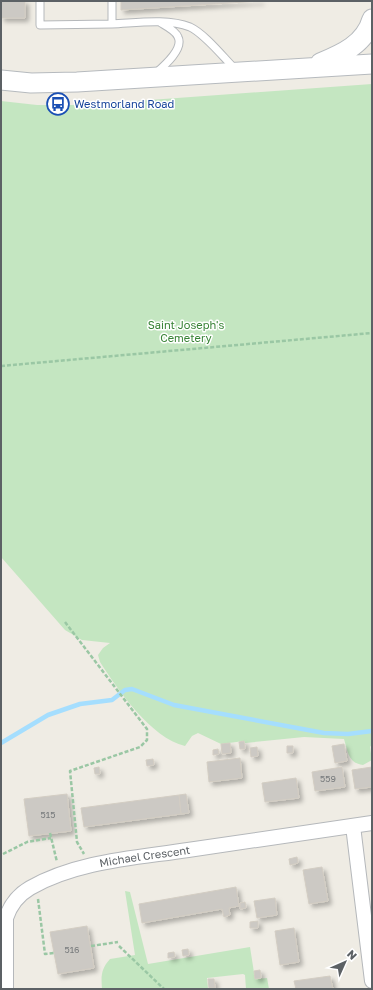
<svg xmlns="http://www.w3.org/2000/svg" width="373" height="990" viewBox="0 0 373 990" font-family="'Golos Text',sans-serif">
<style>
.green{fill:#c4e6c1}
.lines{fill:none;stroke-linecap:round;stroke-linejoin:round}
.stream{stroke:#a5defe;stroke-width:4.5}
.building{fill:#ccc9c4;stroke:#d3cdc3;filter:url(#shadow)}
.lane-casing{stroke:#b5b8bb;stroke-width:9}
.street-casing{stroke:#b5b8bb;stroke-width:16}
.secondary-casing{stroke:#b6babe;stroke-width:21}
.path{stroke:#9ac7a4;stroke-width:2.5;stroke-dasharray:4 2;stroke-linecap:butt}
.lane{stroke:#fff;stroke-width:7}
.street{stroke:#fff;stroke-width:14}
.secondary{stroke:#fff;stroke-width:19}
.labels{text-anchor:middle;stroke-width:3;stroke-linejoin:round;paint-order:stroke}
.number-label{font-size:9px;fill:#787b7d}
.transit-label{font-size:11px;fill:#164399;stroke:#fff;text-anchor:start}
.park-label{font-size:11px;fill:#378335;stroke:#fff}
.street-label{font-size:11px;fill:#5c6165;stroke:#fff}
</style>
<defs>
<filter id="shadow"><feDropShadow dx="3.5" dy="3.5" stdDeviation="2" flood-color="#0004"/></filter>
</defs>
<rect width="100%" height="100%" fill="#efece4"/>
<path class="green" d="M 372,84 L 372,744 L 370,747 L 372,760 L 363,765 C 348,763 348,752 344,739 L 304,737 L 245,743 L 244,741 L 221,744 L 198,733 L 192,736 L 185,746 C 151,738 118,690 100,662 L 98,655 L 103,648 L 110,643 L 82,640 L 65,630 L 1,557 L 1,101 L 37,105 L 81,105 Z
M 125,891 L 130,892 L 148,964 L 250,947 L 255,979 L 267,978 L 269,989 L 246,989 L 245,975 L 243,974 L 207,978 L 208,989 L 102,989 C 101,976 101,969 110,959 L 135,955 Z"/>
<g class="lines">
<path class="stream" d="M 1,743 L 48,715 L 80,704 L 112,700 L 125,690 L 132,689 L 174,705 L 324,733 L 348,734 L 372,731"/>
</g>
<path class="building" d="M 1,1 L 25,1 L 25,18 L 1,18 Z
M 121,1 L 261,1 L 121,10 Z
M 244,741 L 245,749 L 240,749 L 239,742 Z
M 230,743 L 231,753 L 222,754 L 221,744 Z
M 344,744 L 347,761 L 335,763 L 332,746 Z
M 287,746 L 293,746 L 293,753 L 287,753 Z
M 257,747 L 258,756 L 251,757 L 250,748 Z
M 218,749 L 219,754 L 213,755 L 213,750 Z
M 240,758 L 242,778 L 209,782 L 207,762 Z
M 153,759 L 154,765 L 147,766 L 146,760 Z
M 99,767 L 100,774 L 95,774 L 94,768 Z
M 342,767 L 345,787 L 315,791 L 312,772 Z
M 372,767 L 372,787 L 355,789 L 352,770 Z
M 296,778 L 299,798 L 265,802 L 262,783 Z
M 67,794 L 71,831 L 29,836 L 24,799 Z
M 186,794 L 189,813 L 181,814 L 179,795 Z
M 179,795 L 181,814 L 84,827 L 81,808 Z
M 297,857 L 298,863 L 290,865 L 289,859 Z
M 322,867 L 328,901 L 309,904 L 303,870 Z
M 236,887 L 239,906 L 229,908 L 230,915 L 224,917 L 222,909 L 142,923 L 139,904 Z
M 275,898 L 277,915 L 257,918 L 254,901 Z
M 245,902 L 246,908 L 240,909 L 240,903 Z
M 258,921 L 258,928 L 250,928 L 250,922 Z
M 87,926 L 94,968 L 58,974 L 50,932 Z
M 294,928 L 299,962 L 280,965 L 275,931 Z
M 188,949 L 189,955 L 183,956 L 182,950 Z
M 174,952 L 175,957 L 168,958 L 168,953 Z
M 260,970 L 261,978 L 255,979 L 254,971 Z
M 330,976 L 333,989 L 296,989 L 294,981 Z
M 208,979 L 214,979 L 215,988 L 209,988 Z"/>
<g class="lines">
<g class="lane-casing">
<path id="lane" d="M 40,1 L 40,25 L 112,24 L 112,1
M 112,24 C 136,23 167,18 190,27 C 205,34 223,57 235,69
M 156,73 C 164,66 184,49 178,37 C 176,31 166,26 161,23"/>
</g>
<g class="street-casing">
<g id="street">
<path d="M 353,826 L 372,981"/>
<path id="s1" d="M 6,989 L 6,918 C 10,906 18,895 30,888 C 77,861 136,858 188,850 C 250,841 311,832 372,823"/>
</g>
</g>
<g class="secondary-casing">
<path id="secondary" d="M 320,63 C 342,54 365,44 372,19
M 1,80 L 31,83 L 77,82 L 372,64"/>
</g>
<path class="path" d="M 1,366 L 372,333
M 65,622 L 147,729 L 147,740 L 140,747 L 70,771 L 77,842 L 84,854
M 50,833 L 57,862
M 3,854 L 27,842 L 51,838
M 38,899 L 45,954 L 54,953
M 91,946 L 118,942
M 119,946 L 164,989"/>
<use href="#lane" class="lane"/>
<use href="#street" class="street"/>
<use href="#secondary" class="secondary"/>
</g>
<defs>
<g id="bus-ring" transform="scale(1.15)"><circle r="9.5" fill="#fff" stroke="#1a4fb4" stroke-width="1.5"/><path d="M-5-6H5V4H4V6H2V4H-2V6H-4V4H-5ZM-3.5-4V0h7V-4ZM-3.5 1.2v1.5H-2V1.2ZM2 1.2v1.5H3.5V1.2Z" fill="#1a4fb4"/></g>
</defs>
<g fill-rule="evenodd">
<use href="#bus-ring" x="58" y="104"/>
</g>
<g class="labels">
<g class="number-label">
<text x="328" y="782">559</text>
<text x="48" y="818">515</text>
<text x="72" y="953">516</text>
</g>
<g class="transit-label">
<text x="74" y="108">Westmorland Road</text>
</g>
<g class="park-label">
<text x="186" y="329">Saint Joseph's<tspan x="186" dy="13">Cemetery</tspan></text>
</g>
<g class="street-label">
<text dy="4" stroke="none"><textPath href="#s1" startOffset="230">Michael Crescent</textPath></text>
</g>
</g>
<rect width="373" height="990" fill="none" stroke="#5c6165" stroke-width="4"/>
<g transform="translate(345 962) rotate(45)" stroke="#ffffff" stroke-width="3" paint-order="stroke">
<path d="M0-3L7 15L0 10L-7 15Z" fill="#5c6165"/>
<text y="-6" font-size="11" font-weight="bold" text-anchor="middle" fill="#5c6165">N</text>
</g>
</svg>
